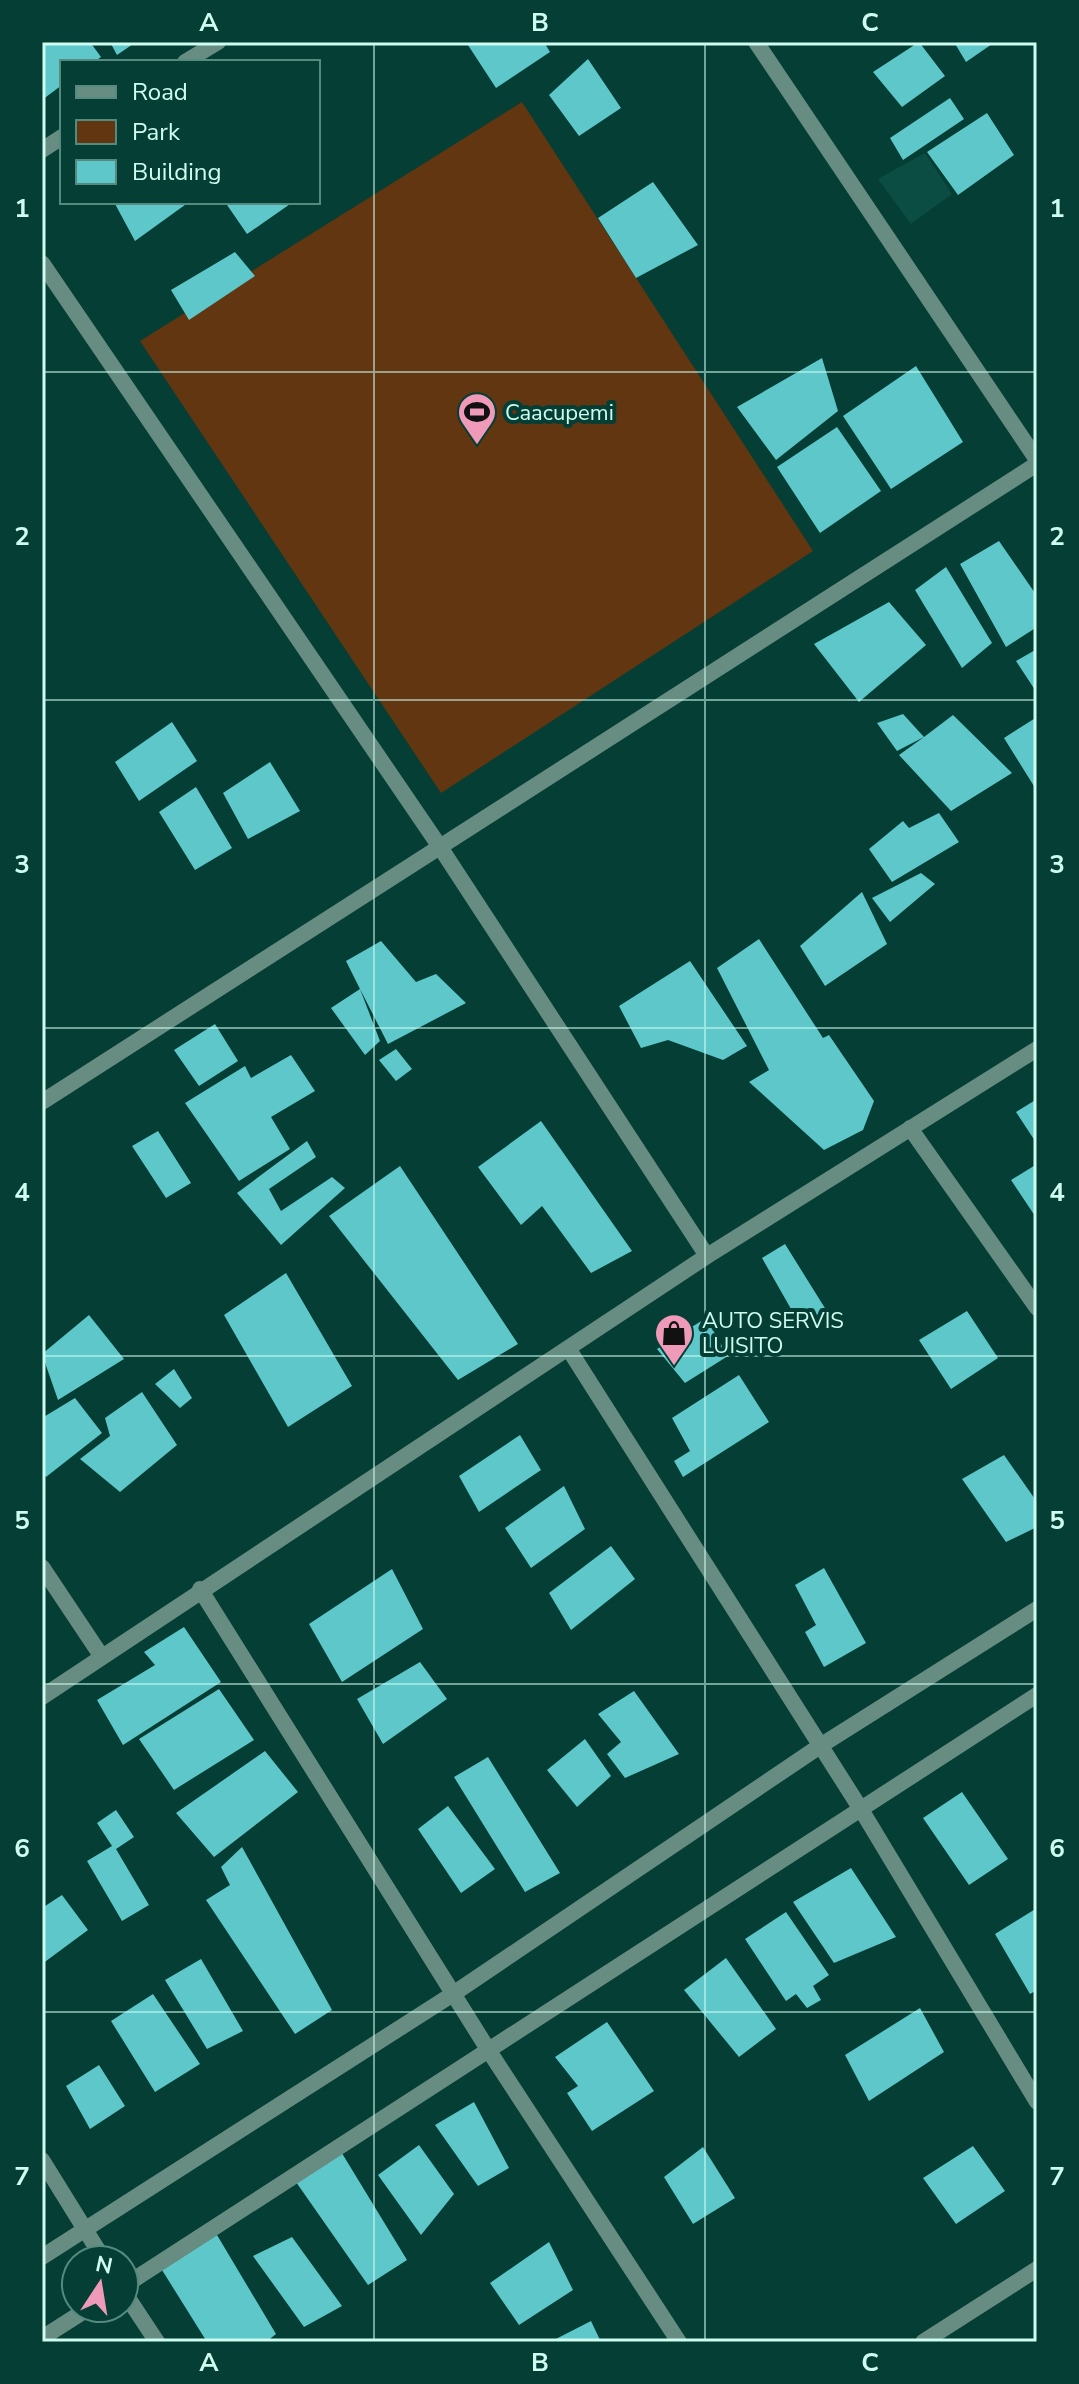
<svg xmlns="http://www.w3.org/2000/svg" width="1079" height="2384" viewBox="0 0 1079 2384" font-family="'Nunito Sans',sans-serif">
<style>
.built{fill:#0b4d42}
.green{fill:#623610}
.building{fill:#5ec7ca}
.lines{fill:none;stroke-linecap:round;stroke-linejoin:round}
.street{stroke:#678c82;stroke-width:16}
.grid{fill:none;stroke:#cffcf0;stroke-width:2;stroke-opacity:0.55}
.labels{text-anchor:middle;stroke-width:8;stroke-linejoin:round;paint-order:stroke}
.poi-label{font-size:22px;fill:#cffcf0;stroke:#043e34;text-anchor:start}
.neatline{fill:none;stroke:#cffcf0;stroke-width:3}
.grid-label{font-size:26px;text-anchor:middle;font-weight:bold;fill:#cffcf0}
</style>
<rect width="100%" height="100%" fill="#043e34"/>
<path class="built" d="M 925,153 L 952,194 L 911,224 L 878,179 Z"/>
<path class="green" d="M 522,102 L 813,551 L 441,793 L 140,341 Z"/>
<path class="building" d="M 42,42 L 90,42 L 101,57 L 94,62 L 62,62 L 62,85 L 42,100 Z
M 110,42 L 136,42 L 117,55 Z
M 466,42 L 544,42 L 550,52 L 496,88 Z
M 919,42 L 945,76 L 902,107 L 873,72 Z
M 954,42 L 995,42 L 966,62 Z
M 588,59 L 621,108 L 579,136 L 549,95 Z
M 950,98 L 964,119 L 903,160 L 890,138 Z
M 987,113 L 1014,155 L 958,195 L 927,152 Z
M 653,182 L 698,245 L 636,278 L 598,218 Z
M 114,202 L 189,202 L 135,241 Z
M 225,202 L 293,202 L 247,234 Z
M 235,252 L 255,276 L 189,320 L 171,290 Z
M 822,358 L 838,411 L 776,460 L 737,407 Z
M 916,366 L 963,442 L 891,489 L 843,416 Z
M 837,427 L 881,491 L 820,533 L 777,467 Z
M 999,541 L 1037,596 L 1037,627 L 1006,647 L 960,564 Z
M 946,567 L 992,643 L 962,668 L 915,590 Z
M 889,602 L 926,645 L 859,702 L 814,644 Z
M 1037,649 L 1037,693 L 1016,661 Z
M 903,714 L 924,737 L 953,715 L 1012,773 L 951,811 L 899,755 L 924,737 L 897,751 L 877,723 Z
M 1037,717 L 1037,791 L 1004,738 Z
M 172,722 L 197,761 L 139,801 L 115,762 Z
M 270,762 L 300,811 L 248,839 L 223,793 Z
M 196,787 L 232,848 L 195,870 L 159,812 Z
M 939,813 L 959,842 L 892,882 L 869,849 L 903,821 L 909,828 Z
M 921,873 L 935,884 L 890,922 L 872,898 Z
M 862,892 L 887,944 L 825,986 L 800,946 Z
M 759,939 L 823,1038 L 829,1035 L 874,1101 L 863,1130 L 824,1150 L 749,1082 L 769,1070 L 717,968 Z
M 381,941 L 416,982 L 436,974 L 466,1003 L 388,1044 L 360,989 L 380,1041 L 365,1055 L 331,1008 L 360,989 L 346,961 Z
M 690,961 L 747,1046 L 723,1060 L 668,1040 L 641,1048 L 619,1006 Z
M 215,1024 L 238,1061 L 199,1086 L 174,1050 Z
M 396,1049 L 412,1069 L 396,1081 L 379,1060 Z
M 291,1055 L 315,1091 L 271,1117 L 290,1149 L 239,1181 L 185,1103 L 245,1066 L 251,1078 Z
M 1037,1099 L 1037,1144 L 1016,1112 Z
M 541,1121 L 632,1251 L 591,1273 L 542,1206 L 521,1225 L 478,1167 Z
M 158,1131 L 191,1183 L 166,1198 L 132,1146 Z
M 307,1141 L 316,1157 L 269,1189 L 281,1211 L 332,1177 L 345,1188 L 281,1245 L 237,1193 Z
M 1037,1164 L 1037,1219 L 1011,1180 Z
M 400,1166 L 518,1344 L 458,1380 L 329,1216 Z
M 785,1244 L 828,1313 L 799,1323 L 762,1258 Z
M 286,1273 L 352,1386 L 288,1427 L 224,1315 Z
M 967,1311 L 998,1358 L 951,1389 L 919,1340 Z
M 89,1315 L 124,1359 L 58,1400 L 42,1354 Z
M 706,1318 L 728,1356 L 685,1383 L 657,1349 Z
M 174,1369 L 192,1398 L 180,1408 L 155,1384 Z
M 739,1375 L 769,1422 L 683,1477 L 674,1461 L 690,1451 L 672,1418 Z
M 142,1392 L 177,1445 L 120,1492 L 80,1459 L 110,1436 L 105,1418 Z
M 75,1398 L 102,1433 L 46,1477 L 42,1470 L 42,1418 Z
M 520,1435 L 541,1470 L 479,1512 L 459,1476 Z
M 1004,1455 L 1037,1502 L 1037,1527 L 1006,1542 L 962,1479 Z
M 564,1486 L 585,1529 L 531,1568 L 505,1528 Z
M 611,1546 L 635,1579 L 571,1630 L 549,1593 Z
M 824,1568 L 866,1643 L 824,1667 L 805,1632 L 816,1625 L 795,1585 Z
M 392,1569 L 423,1629 L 342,1682 L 309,1624 Z
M 184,1627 L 221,1682 L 123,1745 L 97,1700 L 155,1665 L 144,1652 Z
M 420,1662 L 447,1699 L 383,1744 L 357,1699 Z
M 219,1689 L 254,1740 L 174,1790 L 139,1739 Z
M 634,1691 L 679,1754 L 625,1778 L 607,1754 L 621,1742 L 598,1714 Z
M 585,1739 L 611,1776 L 577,1807 L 547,1770 Z
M 265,1751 L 298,1792 L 214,1857 L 176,1813 Z
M 488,1757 L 560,1873 L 525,1892 L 454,1777 Z
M 962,1792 L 1008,1859 L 969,1885 L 923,1818 Z
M 448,1806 L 495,1869 L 461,1893 L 418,1829 Z
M 116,1810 L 134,1837 L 116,1849 L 149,1905 L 122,1921 L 87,1861 L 112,1846 L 97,1823 Z
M 242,1847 L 332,2010 L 295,2034 L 206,1900 L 230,1885 L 221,1867 Z
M 851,1868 L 896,1937 L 834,1963 L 793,1902 Z
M 62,1895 L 88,1930 L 42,1964 L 42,1908 Z
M 1037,1908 L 1037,1990 L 1030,1994 L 995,1934 Z
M 786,1912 L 829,1975 L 813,1986 L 821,2000 L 807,2008 L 796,1994 L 786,2001 L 745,1939 Z
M 726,1958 L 776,2029 L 739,2057 L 684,1990 Z
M 201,1959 L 243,2031 L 207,2049 L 165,1980 Z
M 153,1994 L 200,2064 L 155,2092 L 111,2021 Z
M 920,2008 L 944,2052 L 869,2101 L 845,2055 Z
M 607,2022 L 654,2091 L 592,2131 L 567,2093 L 578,2086 L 555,2057 Z
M 99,2065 L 125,2106 L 90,2129 L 66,2086 Z
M 474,2102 L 509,2168 L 478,2186 L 435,2125 Z
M 419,2145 L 454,2194 L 421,2235 L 378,2175 Z
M 973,2146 L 1005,2191 L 956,2224 L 923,2178 Z
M 703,2147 L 735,2198 L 693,2224 L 664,2177 Z
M 340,2150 L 407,2260 L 368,2285 L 296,2182 Z
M 217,2235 L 276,2334 L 266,2342 L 207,2342 L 162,2270 Z
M 292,2237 L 342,2306 L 304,2327 L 253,2256 Z
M 549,2242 L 573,2290 L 519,2325 L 490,2283 Z
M 591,2321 L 601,2342 L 550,2342 Z"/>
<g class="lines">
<path class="street" d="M 756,42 L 1037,460
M 185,62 L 218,42
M 42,150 L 62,137
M 42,263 L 440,847 L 707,1256
M 42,1102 L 1037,464
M 910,1128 L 1037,1308
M 568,1348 L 862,1811 L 1037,2102
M 42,1567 L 102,1657
M 200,1589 L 489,2051 L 679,2342
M 42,1697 L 707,1256 L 1037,1049
M 42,2160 L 104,2260
M 42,2257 L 453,1994 L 820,1746 L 1037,1609
M 124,2286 L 1037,1695
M 124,2292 L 157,2342
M 42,2338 L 89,2308
M 923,2342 L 1037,2269"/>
</g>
<path class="grid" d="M 374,42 L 374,2342M 705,42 L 705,2342M 42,372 L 1037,372M 42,700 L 1037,700M 42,1028 L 1037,1028M 42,1356 L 1037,1356M 42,1684 L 1037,1684M 42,2012 L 1037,2012"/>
<defs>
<g id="stadium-pin" transform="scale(2)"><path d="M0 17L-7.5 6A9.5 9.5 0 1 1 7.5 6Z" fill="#ef9ab8" stroke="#043e34"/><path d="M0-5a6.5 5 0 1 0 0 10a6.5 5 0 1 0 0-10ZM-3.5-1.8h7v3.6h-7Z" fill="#111"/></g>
<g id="shop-pin" transform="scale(2)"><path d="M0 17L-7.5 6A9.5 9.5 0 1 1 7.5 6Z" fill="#ef9ab8" stroke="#043e34"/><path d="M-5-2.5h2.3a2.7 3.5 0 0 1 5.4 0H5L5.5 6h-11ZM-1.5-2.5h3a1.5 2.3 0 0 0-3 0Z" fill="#111"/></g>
</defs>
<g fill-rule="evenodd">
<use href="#stadium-pin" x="477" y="412"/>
<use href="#shop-pin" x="674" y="1333"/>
</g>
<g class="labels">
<g class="poi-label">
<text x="505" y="420">Caacupemi</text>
<text x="702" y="1328">AUTO SERVIS<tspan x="702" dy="25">LUISITO</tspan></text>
</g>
</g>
<rect width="1079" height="2384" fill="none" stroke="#043e34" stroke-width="88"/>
<rect x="60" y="60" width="260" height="144" fill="#043e34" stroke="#558a7f" stroke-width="2"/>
<rect x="76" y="86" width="40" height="12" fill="#678c82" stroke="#558a7f" stroke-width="2"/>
<text x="132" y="100" font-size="24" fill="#cffcf0">Road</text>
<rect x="76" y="120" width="40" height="24" fill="#623610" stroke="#558a7f" stroke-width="2"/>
<text x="132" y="140" font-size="24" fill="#cffcf0">Park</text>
<rect x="76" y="160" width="40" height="24" fill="#5ec7ca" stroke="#558a7f" stroke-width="2"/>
<text x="132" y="180" font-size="24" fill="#cffcf0">Building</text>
<g transform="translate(100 2284) rotate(12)"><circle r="38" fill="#043e34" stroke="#558a7f" stroke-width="2"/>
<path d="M0-6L14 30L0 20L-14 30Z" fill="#ef9ab8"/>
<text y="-12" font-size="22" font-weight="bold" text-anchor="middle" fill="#cffcf0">N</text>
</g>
<rect x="44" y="44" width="991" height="2296" class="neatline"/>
<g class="grid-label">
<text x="209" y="31">A</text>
<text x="540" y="31">B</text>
<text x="870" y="31">C</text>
<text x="22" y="217">1</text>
<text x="1057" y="217">1</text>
<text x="22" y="545">2</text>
<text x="1057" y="545">2</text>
<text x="22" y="873">3</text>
<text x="1057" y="873">3</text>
<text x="22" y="1201">4</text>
<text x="1057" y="1201">4</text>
<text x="22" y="1529">5</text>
<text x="1057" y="1529">5</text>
<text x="22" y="1857">6</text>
<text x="1057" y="1857">6</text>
<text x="22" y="2185">7</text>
<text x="1057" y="2185">7</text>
<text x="209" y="2371">A</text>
<text x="540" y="2371">B</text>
<text x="870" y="2371">C</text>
</g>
</svg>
